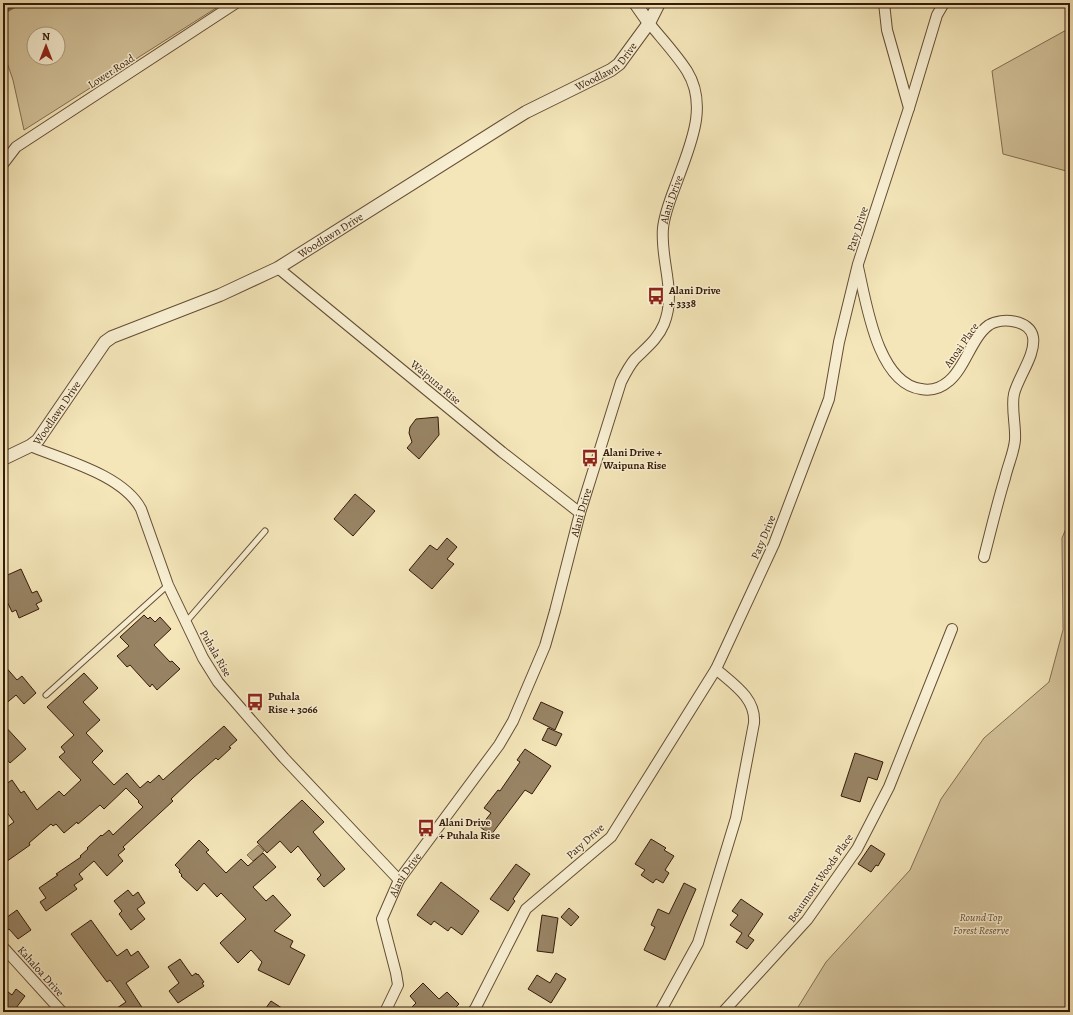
<svg xmlns="http://www.w3.org/2000/svg" width="1073" height="1015" viewBox="0 0 1073 1015" font-family="Alegreya,serif">
<style>
.green{fill:#d4c39b;stroke:#846e52;fill-rule:evenodd}
.water{fill:#b3a17d;stroke:#816b4f}
.lines{fill:none;stroke-linecap:round;stroke-linejoin:round}
.stream{stroke:#816b4f;stroke-width:3.5}
.building{fill:#988465;stroke:#351a09}
.service-casing{stroke:#654d35;stroke-width:7}
.minor-casing{stroke:#654d35;stroke-width:12}
.tertiary-casing{stroke:#654d35;stroke-width:14}
.service{stroke:#f8efd2;stroke-width:5}
.minor{stroke:#f8efd2;stroke-width:10}
.tertiary{stroke:#f8efd2;stroke-width:12}
.labels{text-anchor:middle;stroke-width:3;stroke-linejoin:round;paint-order:stroke}
.street-label{font-size:11px;fill:#351a09;stroke:#f8efd2}
.poi-label{font-size:11px;font-weight:bold;fill:#351a09;stroke:#f8efd2;text-anchor:start}
.park-label{font-size:11px;font-style:italic;fill:#654d35;stroke:#f8efd2}
</style>
<rect width="100%" height="100%" fill="#f4e6b9"/>
<filter id="stains"><feTurbulence type="fractalNoise" baseFrequency=".005" numOctaves="4"/><feColorMatrix values="0 0 0 0 .2 0 0 0 0 .09 0 0 0 0 .02 0 0 0 .5 -.17"/></filter>
<radialGradient id="worn" r=".72"><stop offset=".6" stop-color="#630" stop-opacity="0"/><stop offset="1" stop-color="#630" stop-opacity=".3"/></radialGradient>
<path class="green" d="M 3,3 L 224,3 L 24,130 L 13,80 L 3,51 ZM 34,34 L 58,34 L 58,58 L 34,58 Z
M 1070,28 L 1070,172 L 1003,154 L 992,71 Z
M 1070,519 L 1070,1012 L 795,1012 L 826,962 L 910,870 L 941,799 L 984,738 L 1049,682 L 1063,630 L 1062,538 Z"/>
<path class="water" d="M 258,845 L 264,851 L 253,861 L 247,855 Z"/>
<g class="lines">
<path class="stream" d="M 3,13 L 20,3"/>
</g>
<path class="building" d="M 438,417 L 439,435 L 419,459 L 407,448 L 412,442 L 409,433 L 410,427 L 416,419 Z
M 355,494 L 375,511 L 353,536 L 334,519 Z
M 447,538 L 457,547 L 447,559 L 454,564 L 432,589 L 409,570 L 430,545 L 437,550 Z
M 21,569 L 32,593 L 37,591 L 42,601 L 36,604 L 39,609 L 19,618 L 16,610 L 12,612 L 3,593 L 3,577 Z
M 144,615 L 148,619 L 150,617 L 155,622 L 160,617 L 171,629 L 154,645 L 170,662 L 172,661 L 180,669 L 157,690 L 152,684 L 150,687 L 130,665 L 127,667 L 117,656 L 129,646 L 120,637 Z
M 3,664 L 17,680 L 22,676 L 36,693 L 24,704 L 16,695 L 3,706 Z
M 84,673 L 98,688 L 83,702 L 100,720 L 86,733 L 103,751 L 92,762 L 114,785 L 127,773 L 140,788 L 148,781 L 150,783 L 159,775 L 163,780 L 224,726 L 237,740 L 229,747 L 231,748 L 218,760 L 216,758 L 193,778 L 171,799 L 173,801 L 123,847 L 125,849 L 118,855 L 123,861 L 107,876 L 94,861 L 79,874 L 83,879 L 74,885 L 77,889 L 46,911 L 40,902 L 46,898 L 39,888 L 58,875 L 56,874 L 81,857 L 80,856 L 88,849 L 87,848 L 101,835 L 102,836 L 109,830 L 113,835 L 143,807 L 138,802 L 139,801 L 126,788 L 104,809 L 100,805 L 78,824 L 77,822 L 64,833 L 56,824 L 53,826 L 51,824 L 29,843 L 30,845 L 3,864 L 3,830 L 14,822 L 3,807 L 3,786 L 12,780 L 21,793 L 24,791 L 37,810 L 59,791 L 64,796 L 81,780 L 59,757 L 65,752 L 61,747 L 74,735 L 47,707 Z
M 541,702 L 563,712 L 555,730 L 533,719 Z
M 3,724 L 26,749 L 10,763 L 3,755 Z
M 548,728 L 562,734 L 556,746 L 542,740 Z
M 525,749 L 551,766 L 532,794 L 525,790 L 491,835 L 480,827 L 491,813 L 484,808 L 498,790 L 500,791 L 520,762 L 517,760 Z
M 855,753 L 883,762 L 877,780 L 868,777 L 860,802 L 841,796 Z
M 302,800 L 324,822 L 313,832 L 345,869 L 324,887 L 317,879 L 321,875 L 298,846 L 291,853 L 280,841 L 267,853 L 257,842 Z
M 651,839 L 666,848 L 664,850 L 674,856 L 665,870 L 669,873 L 663,883 L 656,879 L 653,883 L 641,875 L 645,870 L 635,864 Z
M 199,840 L 209,850 L 206,852 L 226,873 L 241,859 L 248,866 L 263,853 L 276,867 L 253,887 L 266,901 L 273,895 L 291,915 L 274,931 L 293,941 L 290,947 L 305,955 L 289,985 L 258,970 L 262,962 L 251,950 L 238,963 L 220,943 L 246,919 L 221,893 L 217,897 L 204,883 L 197,891 L 181,876 L 182,875 L 179,872 L 180,870 L 175,865 Z
M 871,845 L 885,854 L 878,866 L 876,865 L 871,872 L 858,864 Z
M 516,864 L 530,874 L 513,899 L 515,901 L 508,911 L 490,899 Z
M 441,882 L 479,911 L 462,935 L 451,927 L 448,931 L 434,921 L 431,925 L 417,915 Z
M 684,883 L 696,889 L 665,960 L 644,950 L 655,927 L 651,925 L 658,909 L 669,914 Z
M 128,890 L 133,896 L 138,892 L 145,903 L 137,909 L 145,919 L 131,930 L 119,914 L 122,911 L 114,901 Z
M 741,899 L 763,914 L 748,936 L 754,940 L 747,949 L 736,942 L 742,933 L 730,925 L 738,915 L 732,911 Z
M 569,908 L 579,917 L 571,926 L 561,917 Z
M 17,910 L 31,930 L 18,939 L 9,929 L 3,933 L 3,920 Z
M 542,915 L 558,918 L 553,953 L 537,951 Z
M 91,920 L 117,956 L 127,949 L 131,956 L 138,951 L 149,967 L 126,983 L 145,1012 L 111,1012 L 126,1002 L 110,980 L 107,982 L 71,934 Z
M 180,959 L 192,976 L 196,973 L 197,975 L 198,974 L 204,982 L 202,983 L 204,986 L 178,1003 L 169,991 L 179,983 L 168,967 Z
M 556,973 L 566,979 L 551,1003 L 528,989 L 537,975 L 550,983 Z
M 423,983 L 439,999 L 447,992 L 459,1004 L 451,1012 L 407,1012 L 416,1003 L 410,996 Z
M 3,988 L 12,995 L 16,989 L 25,996 L 13,1012 L 3,1012 Z
M 271,1001 L 288,1012 L 263,1012 Z"/>
<g class="lines">
<g class="service-casing">
<path id="service" d="M 186,622 L 265,531
M 46,695 L 168,585"/>
</g>
<g class="minor-casing">
<g id="minor">
<path d="M 884,3 L 887,30 L 909,108"/>
<path d="M 3,164 L 16,147 L 236,3"/>
<path d="M 858,267 C 866,301 877,383 921,389 C 931,391 941,388 949,381 C 965,368 972,337 989,325 C 1002,317 1030,320 1033,337 C 1036,355 1018,377 1014,394 C 1011,407 1016,426 1015,440 C 1014,452 1008,465 1005,478 C 997,504 991,530 984,557"/>
<path d="M 278,268 L 502,452 L 580,513"/>
<path d="M 30,446 C 64,460 123,475 141,509 L 168,585 L 203,658 L 218,682 L 284,758 L 399,880"/>
<path d="M 3,947 L 62,1012"/>
<path id="s1" d="M 385,1012 L 398,985 L 396,973 L 382,919 L 399,880 L 499,745 L 513,721 L 545,646 L 555,611 L 580,513 L 621,382 C 625,374 629,366 635,359 C 646,348 658,339 664,324 C 677,292 660,261 663,228 C 665,210 673,193 679,176 C 691,143 708,105 687,71 C 677,55 661,38 649,23"/>
<path d="M 472,1012 L 475,1009 L 526,909 L 611,837 L 716,669 L 774,544 L 829,399 L 839,342 L 858,264 L 909,108 L 937,15 L 944,3"/>
<path d="M 660,1012 L 698,943 L 736,818 L 754,723 C 756,698 733,684 716,669"/>
<path d="M 723,1012 L 807,920 L 857,849 L 889,787 L 952,629"/>
</g>
</g>
<g class="tertiary-casing">
<g id="tertiary">
<path d="M 635,3 L 649,23"/>
<path id="s2" d="M 3,459 L 30,446 L 38,440 L 105,342 L 112,337 L 220,295 L 278,268 L 505,125 L 526,112 L 611,70 L 619,64 L 649,23 L 659,3"/>
</g>
</g>
<use href="#service" class="service"/>
<use href="#minor" class="minor"/>
<use href="#tertiary" class="tertiary"/>
</g>
<defs>
<g id="bus-bare" transform="scale(1.38)"><path d="M-5-6H5V4H4V6H2V4H-2V6H-4V4H-5ZM-3.5-4V0h7V-4ZM-3.5 1.2v1.5H-2V1.2ZM2 1.2v1.5H3.5V1.2Z" fill="#8f2418" stroke="#f8efd2" stroke-width="2.5" paint-order="stroke"/></g>
</defs>
<g fill-rule="evenodd">
<use href="#bus-bare" x="656" y="296"/>
<use href="#bus-bare" x="590" y="458"/>
<use href="#bus-bare" x="255" y="702"/>
<use href="#bus-bare" x="426" y="828"/>
</g>
<g class="labels">
<g class="street-label">
<text dy="4" stroke="none"><textPath href="#s2" startOffset="733">Woodlawn Drive</textPath></text>
<text transform="translate(111 71) rotate(-33)" y="4">Lower Road</text>
<text dy="4" stroke="none"><textPath href="#s1" startOffset="892">Alani Drive</textPath></text>
<text transform="translate(857 229) rotate(-72)" y="4">Paty Drive</text>
<text dy="4" stroke="none"><textPath href="#s2" startOffset="409">Woodlawn Drive</textPath></text>
<text transform="translate(961 345) rotate(-55)" y="4">Anoai Place</text>
<text transform="translate(436 382) rotate(40)" y="4">Waipuna Rise</text>
<text dy="4" stroke="none"><textPath href="#s2" startOffset="73">Woodlawn Drive</textPath></text>
<text dy="4" stroke="none"><textPath href="#s1" startOffset="556">Alani Drive</textPath></text>
<text transform="translate(763 537) rotate(-67)" y="4">Paty Drive</text>
<text transform="translate(216 653) rotate(60)" y="4">Puhala Rise</text>
<text transform="translate(585 841) rotate(-42)" y="4">Paty Drive</text>
<text dy="4" stroke="none"><textPath href="#s1" startOffset="148">Alani Drive</textPath></text>
<text transform="translate(820 878) rotate(-55)" y="4">Beaumont Woods Place</text>
<text transform="translate(41 971) rotate(48)" y="4">Kahaloa Drive</text>
</g>
<g class="poi-label">
<text x="669" y="294">Alani Drive<tspan x="669" dy="13">+ 3338</tspan></text>
<text x="603" y="456">Alani Drive +<tspan x="603" dy="13">Waipuna Rise</tspan></text>
<text x="268" y="700">Puhala<tspan x="268" dy="13">Rise + 3066</tspan></text>
<text x="439" y="826">Alani Drive<tspan x="439" dy="13">+ Puhala Rise</tspan></text>
</g>
<g class="park-label">
<text x="981" y="921">Round Top<tspan x="981" dy="13">Forest Reserve</tspan></text>
</g>
</g>
<rect width="1073" height="1015" fill="none" stroke="#f4e6b9" stroke-width="16"/>
<rect x="4" y="4" width="1065" height="1007" fill="none" stroke="#351a09" stroke-width="2"/>
<rect x="8" y="8" width="1057" height="999" fill="none" stroke="#351a09"/>
<g transform="translate(46 46)"><circle r="19" fill="#f8efd2" stroke="#aa9a82"/>
<path d="M0-3L7 15L0 10L-7 15Z" fill="#8f2418"/>
<text y="-6" font-size="11" font-weight="bold" text-anchor="middle" fill="#351a09">N</text>
</g>
<rect width="100%" height="100%" filter="url(#stains)"/>
<rect width="100%" height="100%" fill="url(#worn)"/>
</svg>
